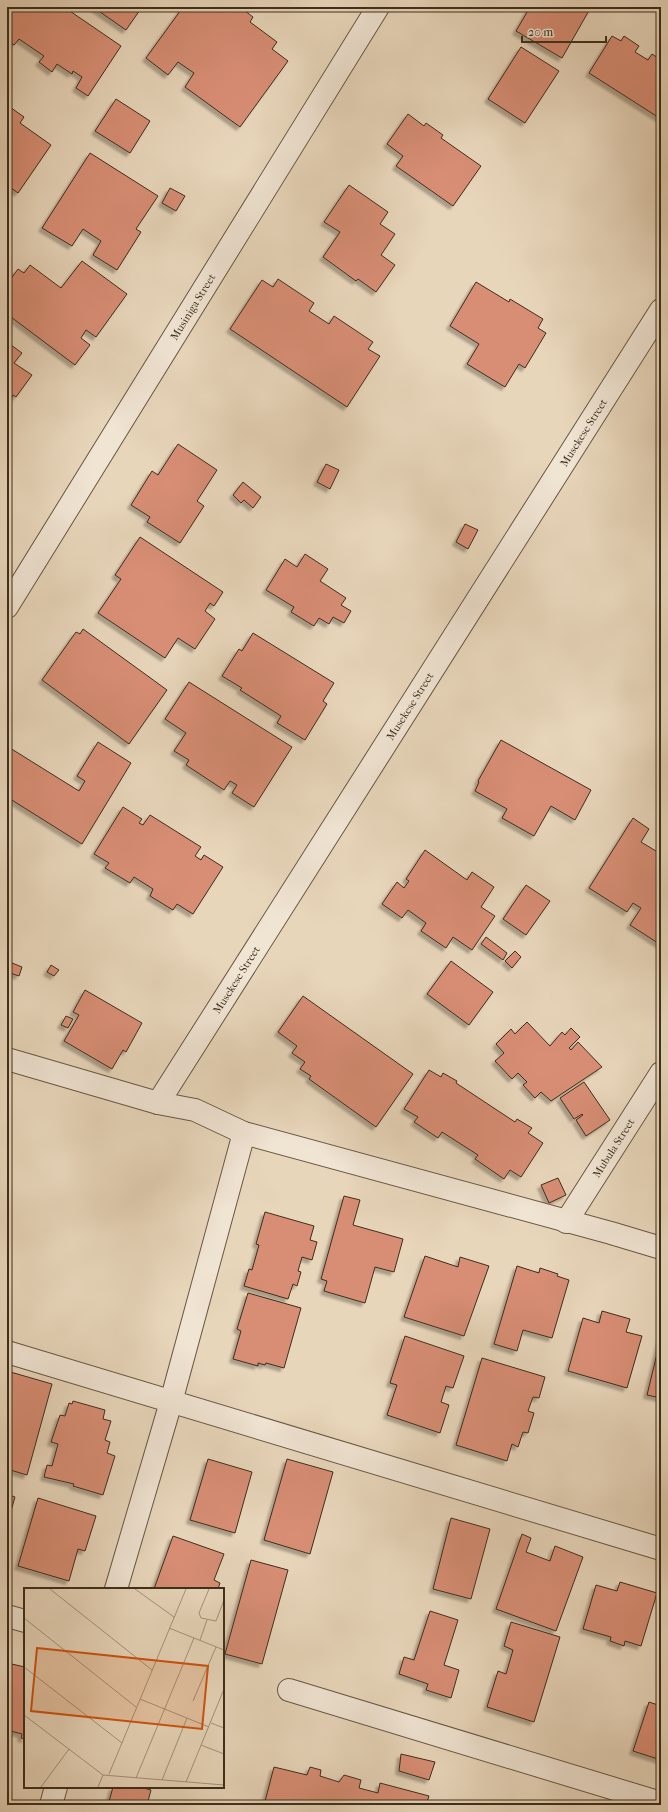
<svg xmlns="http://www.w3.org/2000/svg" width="668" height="1812" viewBox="0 0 668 1812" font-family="'IM FELL French Canon',serif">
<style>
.building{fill:#d88e74;stroke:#3d2e1b;filter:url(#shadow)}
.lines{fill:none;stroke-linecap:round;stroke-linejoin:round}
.minor-casing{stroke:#685843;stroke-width:24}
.minor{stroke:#f0e4d3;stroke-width:22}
.labels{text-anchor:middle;stroke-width:3.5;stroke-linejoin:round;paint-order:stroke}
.street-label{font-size:11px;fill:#3d2e1b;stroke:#f0e4d3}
.inset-road{fill:none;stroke:#a4937b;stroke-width:1}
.view{fill:#ce530e;fill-opacity:0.15;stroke:#ce530e;stroke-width:2}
.inset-edge{fill:none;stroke:#3d2e1b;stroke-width:2}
</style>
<defs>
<filter id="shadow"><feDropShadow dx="-3.5" dy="3.5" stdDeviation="1" flood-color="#0004"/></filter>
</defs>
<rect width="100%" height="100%" fill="#e8d6bb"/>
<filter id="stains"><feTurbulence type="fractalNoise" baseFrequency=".005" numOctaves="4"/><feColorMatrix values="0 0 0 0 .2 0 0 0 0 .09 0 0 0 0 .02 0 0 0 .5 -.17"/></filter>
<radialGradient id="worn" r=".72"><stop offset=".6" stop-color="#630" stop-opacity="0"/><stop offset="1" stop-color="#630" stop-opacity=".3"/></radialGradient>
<path class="building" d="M 7,7 L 64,7 L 121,46 L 88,96 L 76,88 L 82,77 L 73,71 L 72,74 L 57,64 L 52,72 L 39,62 L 44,56 L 19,39 L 14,45 L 7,40 Z
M 93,7 L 142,7 L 126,30 Z
M 183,7 L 228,7 L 231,9 L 232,7 L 240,7 L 253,17 L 250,22 L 277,42 L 272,49 L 288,61 L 240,127 L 185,87 L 194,73 L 178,62 L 168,75 L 146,58 Z
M 530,7 L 591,7 L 562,58 L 516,31 Z
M 612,36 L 621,41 L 624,36 L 639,46 L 635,52 L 648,60 L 652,54 L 661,60 L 661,119 L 589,73 Z
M 521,47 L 559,71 L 525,123 L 488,99 Z
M 116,99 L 150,121 L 130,153 L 95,131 Z
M 7,105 L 24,117 L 20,123 L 51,145 L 18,193 L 7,185 Z
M 408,114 L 424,126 L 426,123 L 443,135 L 441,138 L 481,166 L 453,206 L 396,166 L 403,156 L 387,144 Z
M 90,153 L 158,196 L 136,229 L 141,232 L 117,270 L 93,255 L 101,241 L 83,229 L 72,246 L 42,228 Z
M 349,185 L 388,212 L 380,224 L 395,234 L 381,255 L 395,265 L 376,292 L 358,279 L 356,281 L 323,257 L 340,232 L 324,222 Z
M 170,188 L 185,196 L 176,211 L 162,203 Z
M 82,261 L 127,294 L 96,337 L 86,330 L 81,338 L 90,345 L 75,365 L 7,314 L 7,284 L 18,269 L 24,273 L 30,265 L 61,288 Z
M 278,279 L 314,303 L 309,311 L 329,324 L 334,316 L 373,342 L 368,349 L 380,356 L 347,407 L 230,329 L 262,280 L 273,287 Z
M 476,282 L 509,302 L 510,299 L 543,319 L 538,328 L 546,333 L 525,368 L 519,364 L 505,387 L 467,364 L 479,344 L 450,326 Z
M 7,342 L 22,353 L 14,363 L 32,375 L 16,397 L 13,395 L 7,404 Z
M 178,444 L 217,470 L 197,501 L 204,506 L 180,543 L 147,522 L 150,517 L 131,505 L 152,471 L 158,475 Z
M 326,464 L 339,470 L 330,489 L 317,482 Z
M 243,482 L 261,497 L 253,508 L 244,500 L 241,503 L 233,495 Z
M 465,524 L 478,530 L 468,549 L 456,542 Z
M 140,537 L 223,592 L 214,606 L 210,603 L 205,611 L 215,619 L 195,649 L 178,638 L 165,658 L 98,613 L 121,579 L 115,575 Z
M 305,554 L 328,569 L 320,581 L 346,598 L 341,605 L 351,611 L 344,623 L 333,617 L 329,624 L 319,618 L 314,626 L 291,612 L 294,607 L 266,590 L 285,559 L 297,567 Z
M 83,629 L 167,690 L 129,744 L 42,680 L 76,632 L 80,634 Z
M 253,633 L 334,683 L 323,701 L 327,704 L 305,740 L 277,723 L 281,716 L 240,690 L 242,688 L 222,676 L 239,649 L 242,651 Z
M 189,682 L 292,747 L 254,807 L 232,793 L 237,785 L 230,781 L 224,790 L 186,765 L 189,760 L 174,751 L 186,733 L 165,719 Z
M 501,740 L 591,790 L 575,820 L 551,806 L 534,836 L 502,818 L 507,809 L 475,791 L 479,782 L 478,781 Z
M 98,742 L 131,763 L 82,844 L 7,797 L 7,753 L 10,748 L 79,791 L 85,781 L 77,776 Z
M 123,807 L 142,819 L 139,823 L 143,825 L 150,815 L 201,847 L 195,856 L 201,860 L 204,855 L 223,867 L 193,914 L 177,904 L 173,910 L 150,896 L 153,889 L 134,877 L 130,883 L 105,868 L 109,863 L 94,854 Z
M 633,818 L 649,829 L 641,842 L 661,854 L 661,945 L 630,925 L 641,908 L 633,903 L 627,912 L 589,888 Z
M 425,850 L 467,880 L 472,872 L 494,887 L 481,907 L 495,916 L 472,950 L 453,937 L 446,948 L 421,931 L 426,923 L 408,910 L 402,918 L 382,904 L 397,882 L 404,888 L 409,881 L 406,879 Z
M 526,885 L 550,901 L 526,935 L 503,919 Z
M 486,937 L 507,953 L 503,960 L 481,944 Z
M 515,951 L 521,957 L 512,968 L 505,961 Z
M 7,961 L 22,967 L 19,976 L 7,972 Z
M 451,961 L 493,992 L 469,1025 L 427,994 Z
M 51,965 L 59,970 L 54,976 L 47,972 Z
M 85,990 L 142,1023 L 126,1052 L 123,1050 L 112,1069 L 64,1041 L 79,1015 L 73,1012 Z
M 303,996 L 413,1074 L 376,1127 L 309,1079 L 311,1076 L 300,1069 L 305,1062 L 292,1053 L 297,1046 L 278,1032 Z
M 66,1016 L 73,1019 L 68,1028 L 61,1025 Z
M 527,1022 L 550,1046 L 562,1032 L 565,1035 L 571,1028 L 580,1037 L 569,1048 L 571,1050 L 578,1042 L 602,1067 L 551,1101 L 541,1092 L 535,1098 L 523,1085 L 527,1082 L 518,1073 L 512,1079 L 495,1061 L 504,1053 L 496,1044 L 511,1029 L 515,1034 Z
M 429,1070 L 441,1077 L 443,1073 L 457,1081 L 456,1083 L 515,1122 L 517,1119 L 532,1128 L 528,1133 L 543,1143 L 521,1177 L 510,1170 L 504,1179 L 475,1159 L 478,1155 L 442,1132 L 438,1138 L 414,1122 L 418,1117 L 404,1109 Z
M 584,1082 L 610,1120 L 586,1136 L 576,1120 L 583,1115 L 582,1114 L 574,1119 L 560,1098 Z
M 558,1178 L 566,1195 L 549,1203 L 541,1185 Z
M 344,1196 L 360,1200 L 353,1225 L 403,1239 L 394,1272 L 375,1267 L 365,1303 L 324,1291 L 327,1281 L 321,1279 Z
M 265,1212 L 314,1226 L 310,1240 L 317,1242 L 312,1260 L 302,1257 L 298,1271 L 301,1272 L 297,1286 L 293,1284 L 288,1299 L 244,1286 L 249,1269 L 252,1270 L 259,1245 L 256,1244 Z
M 425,1256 L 458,1267 L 460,1257 L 489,1266 L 464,1336 L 404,1317 Z
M 517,1266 L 539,1273 L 540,1268 L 558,1274 L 557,1276 L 569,1280 L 552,1338 L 523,1330 L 517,1351 L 494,1344 Z
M 248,1293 L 301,1308 L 284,1368 L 266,1363 L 265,1365 L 258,1363 L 258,1366 L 233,1359 L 241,1331 L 237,1329 Z
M 602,1311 L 630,1319 L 626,1332 L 642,1336 L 627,1388 L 568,1371 L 583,1318 L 599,1323 Z
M 405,1336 L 464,1356 L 453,1388 L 446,1386 L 441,1402 L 449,1405 L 440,1433 L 387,1415 L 397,1385 L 390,1383 Z
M 661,1337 L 661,1398 L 647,1395 Z
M 482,1358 L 545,1377 L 539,1398 L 533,1397 L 528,1411 L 534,1413 L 528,1433 L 523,1432 L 518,1447 L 512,1444 L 507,1461 L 456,1445 Z
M 7,1371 L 52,1384 L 27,1475 L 7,1469 Z
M 73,1401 L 105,1410 L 103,1419 L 111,1421 L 105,1440 L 110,1442 L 107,1453 L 115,1456 L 103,1495 L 73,1486 L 74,1484 L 44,1477 L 47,1465 L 52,1466 L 58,1444 L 51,1442 L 60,1415 L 65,1416 L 69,1403 L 72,1404 Z
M 208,1459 L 252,1472 L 235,1533 L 190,1520 Z
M 287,1459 L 333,1472 L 310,1554 L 264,1540 Z
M 7,1494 L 15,1497 L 7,1525 Z
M 38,1498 L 96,1516 L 85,1551 L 78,1549 L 69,1581 L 18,1566 Z
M 451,1518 L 490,1529 L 471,1599 L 433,1589 Z
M 522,1534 L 531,1538 L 526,1552 L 550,1561 L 555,1546 L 583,1557 L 556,1631 L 496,1609 Z
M 173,1536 L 224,1554 L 214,1580 L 220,1583 L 218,1589 L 154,1589 Z
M 251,1560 L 288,1570 L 262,1664 L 225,1654 Z
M 620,1582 L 657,1593 L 641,1646 L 625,1641 L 624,1646 L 610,1641 L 611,1637 L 583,1629 L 596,1585 L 617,1591 Z
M 430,1611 L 458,1620 L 444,1665 L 459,1670 L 451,1698 L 426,1690 L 428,1684 L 399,1674 L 404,1657 L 414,1660 Z
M 511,1622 L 560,1637 L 534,1722 L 487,1707 L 498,1671 L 506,1674 L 513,1650 L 504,1646 Z
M 7,1663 L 25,1667 L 25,1739 L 21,1738 L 22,1734 L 7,1730 Z
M 649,1702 L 661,1706 L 661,1760 L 633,1751 Z
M 401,1754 L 435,1762 L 429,1780 L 399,1771 Z
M 274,1767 L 307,1775 L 310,1767 L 321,1770 L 320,1776 L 339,1782 L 344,1775 L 361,1780 L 359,1788 L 378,1793 L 380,1783 L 429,1796 L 426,1805 L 264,1805 Z
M 113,1787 L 140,1787 L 151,1790 L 147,1805 L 108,1805 Z"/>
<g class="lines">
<g class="minor-casing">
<g id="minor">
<path id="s1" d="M 7,607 L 378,7"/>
<path d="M 7,1059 L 158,1103 L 195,1110 L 244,1133 L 611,1233 L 661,1248"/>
<path id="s2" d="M 158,1103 L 661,310"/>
<path id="s3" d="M 566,1222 L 661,1073"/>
<path d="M 7,1352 L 661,1549"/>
<path d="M 116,1589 L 171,1402 L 244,1133"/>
<path d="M 7,1616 L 25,1621"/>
<path d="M 289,1690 L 661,1803"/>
<path d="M 51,1805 L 56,1787"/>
</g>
</g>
<use href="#minor" class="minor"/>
</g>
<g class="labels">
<g class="street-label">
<text dy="4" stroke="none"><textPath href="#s1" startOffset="353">Musiniga Street</textPath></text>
<text dy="4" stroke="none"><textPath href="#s2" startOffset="794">Musekese Street</textPath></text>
<text dy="4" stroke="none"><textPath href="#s2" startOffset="470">Musekese Street</textPath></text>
<text dy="4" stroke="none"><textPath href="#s2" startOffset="146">Musekese Street</textPath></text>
<text dy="4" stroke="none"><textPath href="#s3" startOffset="88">Mubula Street</textPath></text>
</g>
</g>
<g transform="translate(24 1588)">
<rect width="200" height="200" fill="#e8d6bb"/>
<path class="inset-road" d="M 26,1 L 128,82M 111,1 L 150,29M 185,1 L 175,25 L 177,30 L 192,33 L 200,12M 0,30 L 112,119M 145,40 L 200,62M 176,52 L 183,32M 0,79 L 98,155M 116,111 L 185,139M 169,113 L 192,59M 0,127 L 79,187M 187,135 L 200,140M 177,157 L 200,166M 85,186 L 162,1M 79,187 L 200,197M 112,190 L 170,50M 138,192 L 163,130M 162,194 L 200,101M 17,199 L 45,161M 74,199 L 79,187"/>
<path class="view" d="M 13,60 L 184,78 L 178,141 L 7,123 Z"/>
<rect width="200" height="200" class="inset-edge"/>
</g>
<rect width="668" height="1812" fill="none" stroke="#e8d6bb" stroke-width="24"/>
<rect x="8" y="8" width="652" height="1796" fill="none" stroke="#3d2e1b" stroke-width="2"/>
<rect x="12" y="12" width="644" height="1788" fill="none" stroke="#3d2e1b"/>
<path d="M522 36v6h84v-6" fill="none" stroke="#3d2e1b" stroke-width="2"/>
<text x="528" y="36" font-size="12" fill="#3d2e1b" stroke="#f0e4d3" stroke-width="3" paint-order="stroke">20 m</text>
<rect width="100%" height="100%" filter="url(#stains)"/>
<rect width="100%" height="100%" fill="url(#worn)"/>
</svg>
